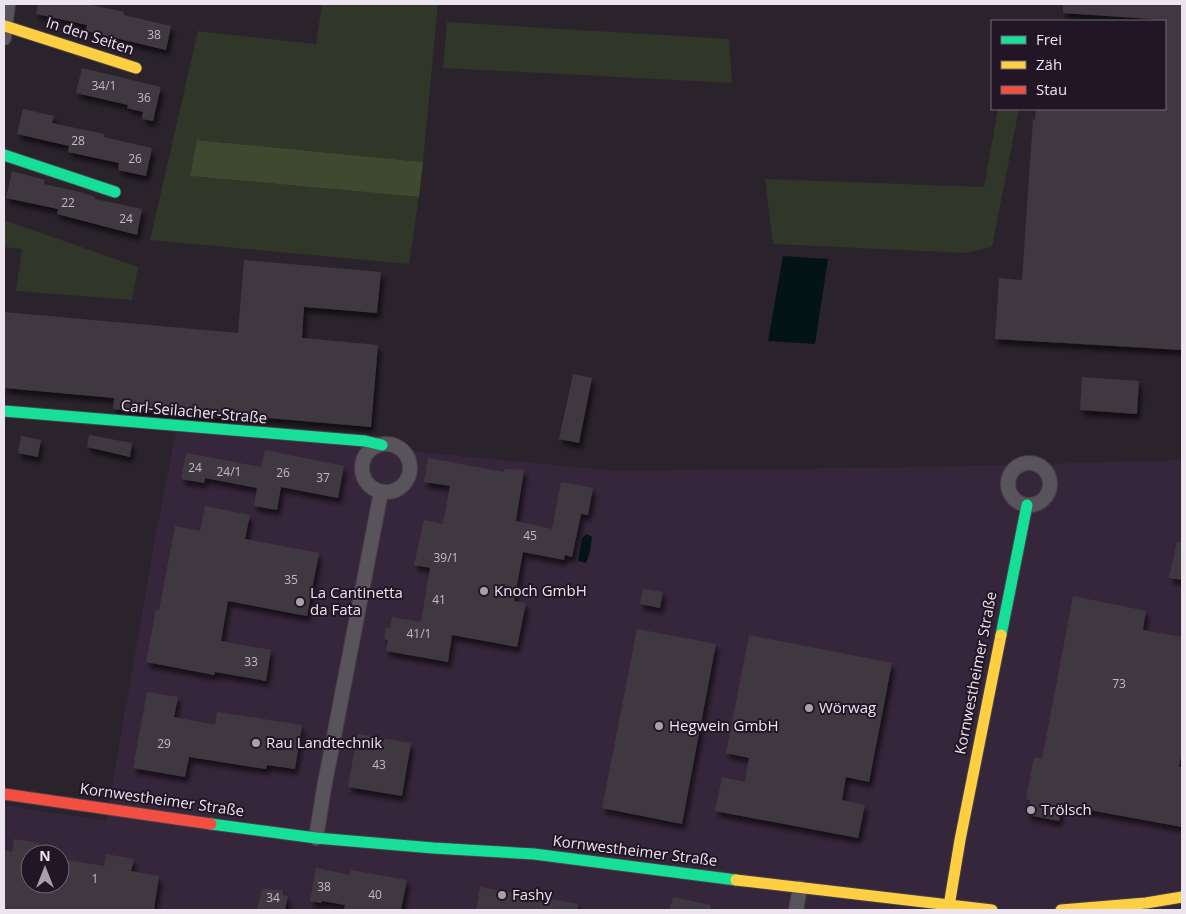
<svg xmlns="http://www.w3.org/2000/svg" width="1186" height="914" viewBox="0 0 1186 914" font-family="'Open Sans',sans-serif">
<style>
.built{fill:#36263b;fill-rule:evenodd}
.green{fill:#303628}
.forest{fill:#3e492f}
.water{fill:#041416}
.building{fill:#41383f;filter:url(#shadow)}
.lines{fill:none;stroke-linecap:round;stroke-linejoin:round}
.street-casing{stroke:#464048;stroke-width:16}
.fast-casing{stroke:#464048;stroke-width:13}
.slow-casing{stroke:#464048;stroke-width:13}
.jam-casing{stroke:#464048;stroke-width:13}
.street{stroke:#59535b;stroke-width:14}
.fast{stroke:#16e098;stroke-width:11}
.slow{stroke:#ffcf43;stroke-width:11}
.jam{stroke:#f24e42;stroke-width:11}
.poi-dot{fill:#a8a0ab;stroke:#221626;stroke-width:2}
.labels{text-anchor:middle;stroke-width:4;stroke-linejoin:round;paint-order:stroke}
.number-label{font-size:12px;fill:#c1b9c3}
.street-label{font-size:15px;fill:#ece4ef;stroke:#221626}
.poi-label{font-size:15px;fill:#ece4ef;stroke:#221626;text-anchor:start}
</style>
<defs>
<filter id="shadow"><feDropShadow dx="3" dy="5.5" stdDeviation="2.5" flood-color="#0009"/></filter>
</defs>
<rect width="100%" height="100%" fill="#2a232c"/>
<path class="built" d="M 176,432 L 360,446 L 616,471 L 931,467 L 1182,460 L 1182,910 L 4,910 L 4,805 L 106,821 L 154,544 ZM 30,854 L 60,854 L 60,884 L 30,884 Z"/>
<path class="green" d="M 322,4 L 438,4 L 423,162 L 198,140 L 190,176 L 419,197 L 409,264 L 150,240 L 198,31 L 316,44 Z
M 447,22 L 729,39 L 732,83 L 443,68 Z
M 998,109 L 1019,109 L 992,247 L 966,253 L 773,244 L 765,179 L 984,187 Z
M 4,220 L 138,267 L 132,300 L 16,291 L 22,249 L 4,247 Z"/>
<path class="forest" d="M 197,140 L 423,162 L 419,197 L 190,176 Z"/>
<path class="water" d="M 783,256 L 828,259 L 815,344 L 768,341 Z
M 587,534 L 592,537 L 590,552 L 586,563 L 578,561 L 582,538 Z"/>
<path class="building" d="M 38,4 L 87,4 L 124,12 L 124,15 L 171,26 L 166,50 L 86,31 L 87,25 L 36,14 Z
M 1063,4 L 1182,4 L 1182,350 L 995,339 L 999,278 L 1022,280 L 1033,119 L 1035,120 L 1036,109 L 1165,109 L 1165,20 L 1063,13 Z
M 82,68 L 161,87 L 153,121 L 142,119 L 143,112 L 127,108 L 128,105 L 76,93 Z
M 23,109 L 54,116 L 52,123 L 104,134 L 104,137 L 152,148 L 146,176 L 118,170 L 119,163 L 68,152 L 69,146 L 17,134 Z
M 12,171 L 45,180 L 44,184 L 80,192 L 95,197 L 95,199 L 142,209 L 137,235 L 57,214 L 58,209 L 6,198 Z
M 244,260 L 381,272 L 377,313 L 304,307 L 302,338 L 378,345 L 371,427 L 232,415 L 232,419 L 113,409 L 114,398 L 4,388 L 4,312 L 238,333 Z
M 573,374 L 592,378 L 579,443 L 559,439 Z
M 1082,377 L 1139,381 L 1137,414 L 1080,410 Z
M 89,435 L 132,443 L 130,457 L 87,447 Z
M 21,436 L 41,440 L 38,457 L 18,453 Z
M 265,450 L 344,466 L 338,498 L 281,487 L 277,510 L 254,506 L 257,488 L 205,478 L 204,483 L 181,479 L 186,453 L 261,467 Z
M 428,458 L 504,472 L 504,469 L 524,470 L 516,521 L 552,529 L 561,482 L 593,488 L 588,515 L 581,514 L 572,557 L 565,555 L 564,560 L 523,552 L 514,601 L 526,603 L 517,647 L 452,635 L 448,662 L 386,651 L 388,640 L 384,639 L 386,628 L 390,629 L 392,617 L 421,622 L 430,568 L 414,565 L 424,520 L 443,524 L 450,486 L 424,482 Z
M 205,506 L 250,515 L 245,539 L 319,553 L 307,616 L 228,601 L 221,641 L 271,650 L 266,681 L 215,672 L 214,675 L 146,662 L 156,610 L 159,610 L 175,526 L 200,531 Z
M 1177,542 L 1182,543 L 1182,580 L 1169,578 Z
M 643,589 L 663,592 L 660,608 L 640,604 Z
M 1073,596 L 1146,611 L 1143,630 L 1182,637 L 1182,751 L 1179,767 L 1182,767 L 1182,827 L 1062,805 L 1059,821 L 1027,815 L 1030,800 L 1026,799 L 1034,757 L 1042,759 Z
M 637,629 L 716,644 L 682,824 L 602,808 Z
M 749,635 L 892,663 L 869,782 L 846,777 L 842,800 L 865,805 L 858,838 L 715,811 L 722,777 L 745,782 L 749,758 L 726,753 Z
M 147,692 L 178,697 L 174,717 L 215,725 L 217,712 L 302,725 L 295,769 L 267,765 L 266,769 L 189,757 L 185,777 L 133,768 Z
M 357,734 L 411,743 L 402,796 L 348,787 Z
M 14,839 L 39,843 L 37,854 L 30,854 L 30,884 L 60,884 L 60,859 L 104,866 L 106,854 L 134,859 L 131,871 L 159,876 L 154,910 L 4,910 L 4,850 L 12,852 Z
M 316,868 L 350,875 L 351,870 L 407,880 L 401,910 L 344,910 L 345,905 L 322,901 L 321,903 L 310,901 Z
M 480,887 L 578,904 L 577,910 L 476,910 Z
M 262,889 L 283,890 L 283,895 L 288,896 L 285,910 L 257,910 Z
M 673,897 L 711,905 L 711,910 L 670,910 Z"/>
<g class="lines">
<g class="street-casing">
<path id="street" d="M 4,38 L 8,4
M362 468a24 24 0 1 1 48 0a24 24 0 1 1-48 0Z
M1008 484a21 21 0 1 1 42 0a21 21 0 1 1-42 0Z
M 316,838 L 324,788 L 381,492
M 796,910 L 800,888"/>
</g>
<g class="fast-casing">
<path id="fast" d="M 4,155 L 115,192
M 4,411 L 365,441 L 382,445
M 1001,635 L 1027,505
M 211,824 L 316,838 L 433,848 L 534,854 L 736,880"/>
</g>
<g class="slow-casing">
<path id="slow" d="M 5,26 L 136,68
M 736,880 L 992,910
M 949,906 L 960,840 L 1001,635
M 1061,910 L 1146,903 L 1182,897"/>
</g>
<g class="jam-casing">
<path id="jam" d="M 4,794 L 211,824"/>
</g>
<use href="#street" class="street"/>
<use href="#fast" class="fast"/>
<use href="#slow" class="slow"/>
<use href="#jam" class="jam"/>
</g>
<g class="poi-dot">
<circle cx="484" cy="591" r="5"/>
<circle cx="300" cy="602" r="5"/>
<circle cx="809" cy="708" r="5"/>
<circle cx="659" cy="726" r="5"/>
<circle cx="256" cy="743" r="5"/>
<circle cx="1031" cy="810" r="5"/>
<circle cx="502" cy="895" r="5"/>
</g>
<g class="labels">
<g class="number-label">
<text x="154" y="39">38</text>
<text x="104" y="90">34/1</text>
<text x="144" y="102">36</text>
<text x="78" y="145">28</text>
<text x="135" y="163">26</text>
<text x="68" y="207">22</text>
<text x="126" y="223">24</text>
<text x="195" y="472">24</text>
<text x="229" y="476">24/1</text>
<text x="283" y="477">26</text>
<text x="323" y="482">37</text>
<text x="530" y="540">45</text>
<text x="446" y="562">39/1</text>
<text x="291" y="584">35</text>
<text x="439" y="604">41</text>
<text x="419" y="638">41/1</text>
<text x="251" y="666">33</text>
<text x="1119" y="688">73</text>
<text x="164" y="748">29</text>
<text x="379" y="769">43</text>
<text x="95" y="883">1</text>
<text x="324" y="891">38</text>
<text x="375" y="899">40</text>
<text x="273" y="902">34</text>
</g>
<g class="street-label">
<text transform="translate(90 36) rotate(18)" y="5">In den Seiten</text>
<text transform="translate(194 412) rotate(5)" y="5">Carl-Seilacher-Straße</text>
<text transform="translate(976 673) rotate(-79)" y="5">Kornwestheimer Straße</text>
<text transform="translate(162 800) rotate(8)" y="5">Kornwestheimer Straße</text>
<text transform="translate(635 851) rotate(7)" y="5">Kornwestheimer Straße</text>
</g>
<g class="poi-label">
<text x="494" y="596">Knoch GmbH</text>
<text x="310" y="598">La Cantinetta<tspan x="310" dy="17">da Fata</tspan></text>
<text x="819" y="713">Wörwag</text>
<text x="669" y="731">Hegwein GmbH</text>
<text x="266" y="748">Rau Landtechnik</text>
<text x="1041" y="815">Trölsch</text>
<text x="512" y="900">Fashy</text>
</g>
</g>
<rect width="1186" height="914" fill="none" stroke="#ece4ef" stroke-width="10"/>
<rect x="991" y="20" width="175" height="90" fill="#221626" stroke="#736876"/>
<rect x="1001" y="36" width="25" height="8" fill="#16e098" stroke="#736876"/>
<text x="1036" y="45" font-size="15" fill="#ece4ef">Frei</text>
<rect x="1001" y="61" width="25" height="8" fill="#ffcf43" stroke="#736876"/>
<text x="1036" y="70" font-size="15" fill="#ece4ef">Zäh</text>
<rect x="1001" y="86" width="25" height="8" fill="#f24e42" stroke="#736876"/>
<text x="1036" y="95" font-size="15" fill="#ece4ef">Stau</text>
<g transform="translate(45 869)"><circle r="24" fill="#221626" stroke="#736876"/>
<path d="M0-4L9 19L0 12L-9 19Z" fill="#a8a0ab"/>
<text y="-8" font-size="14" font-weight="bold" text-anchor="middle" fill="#ece4ef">N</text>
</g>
</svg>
